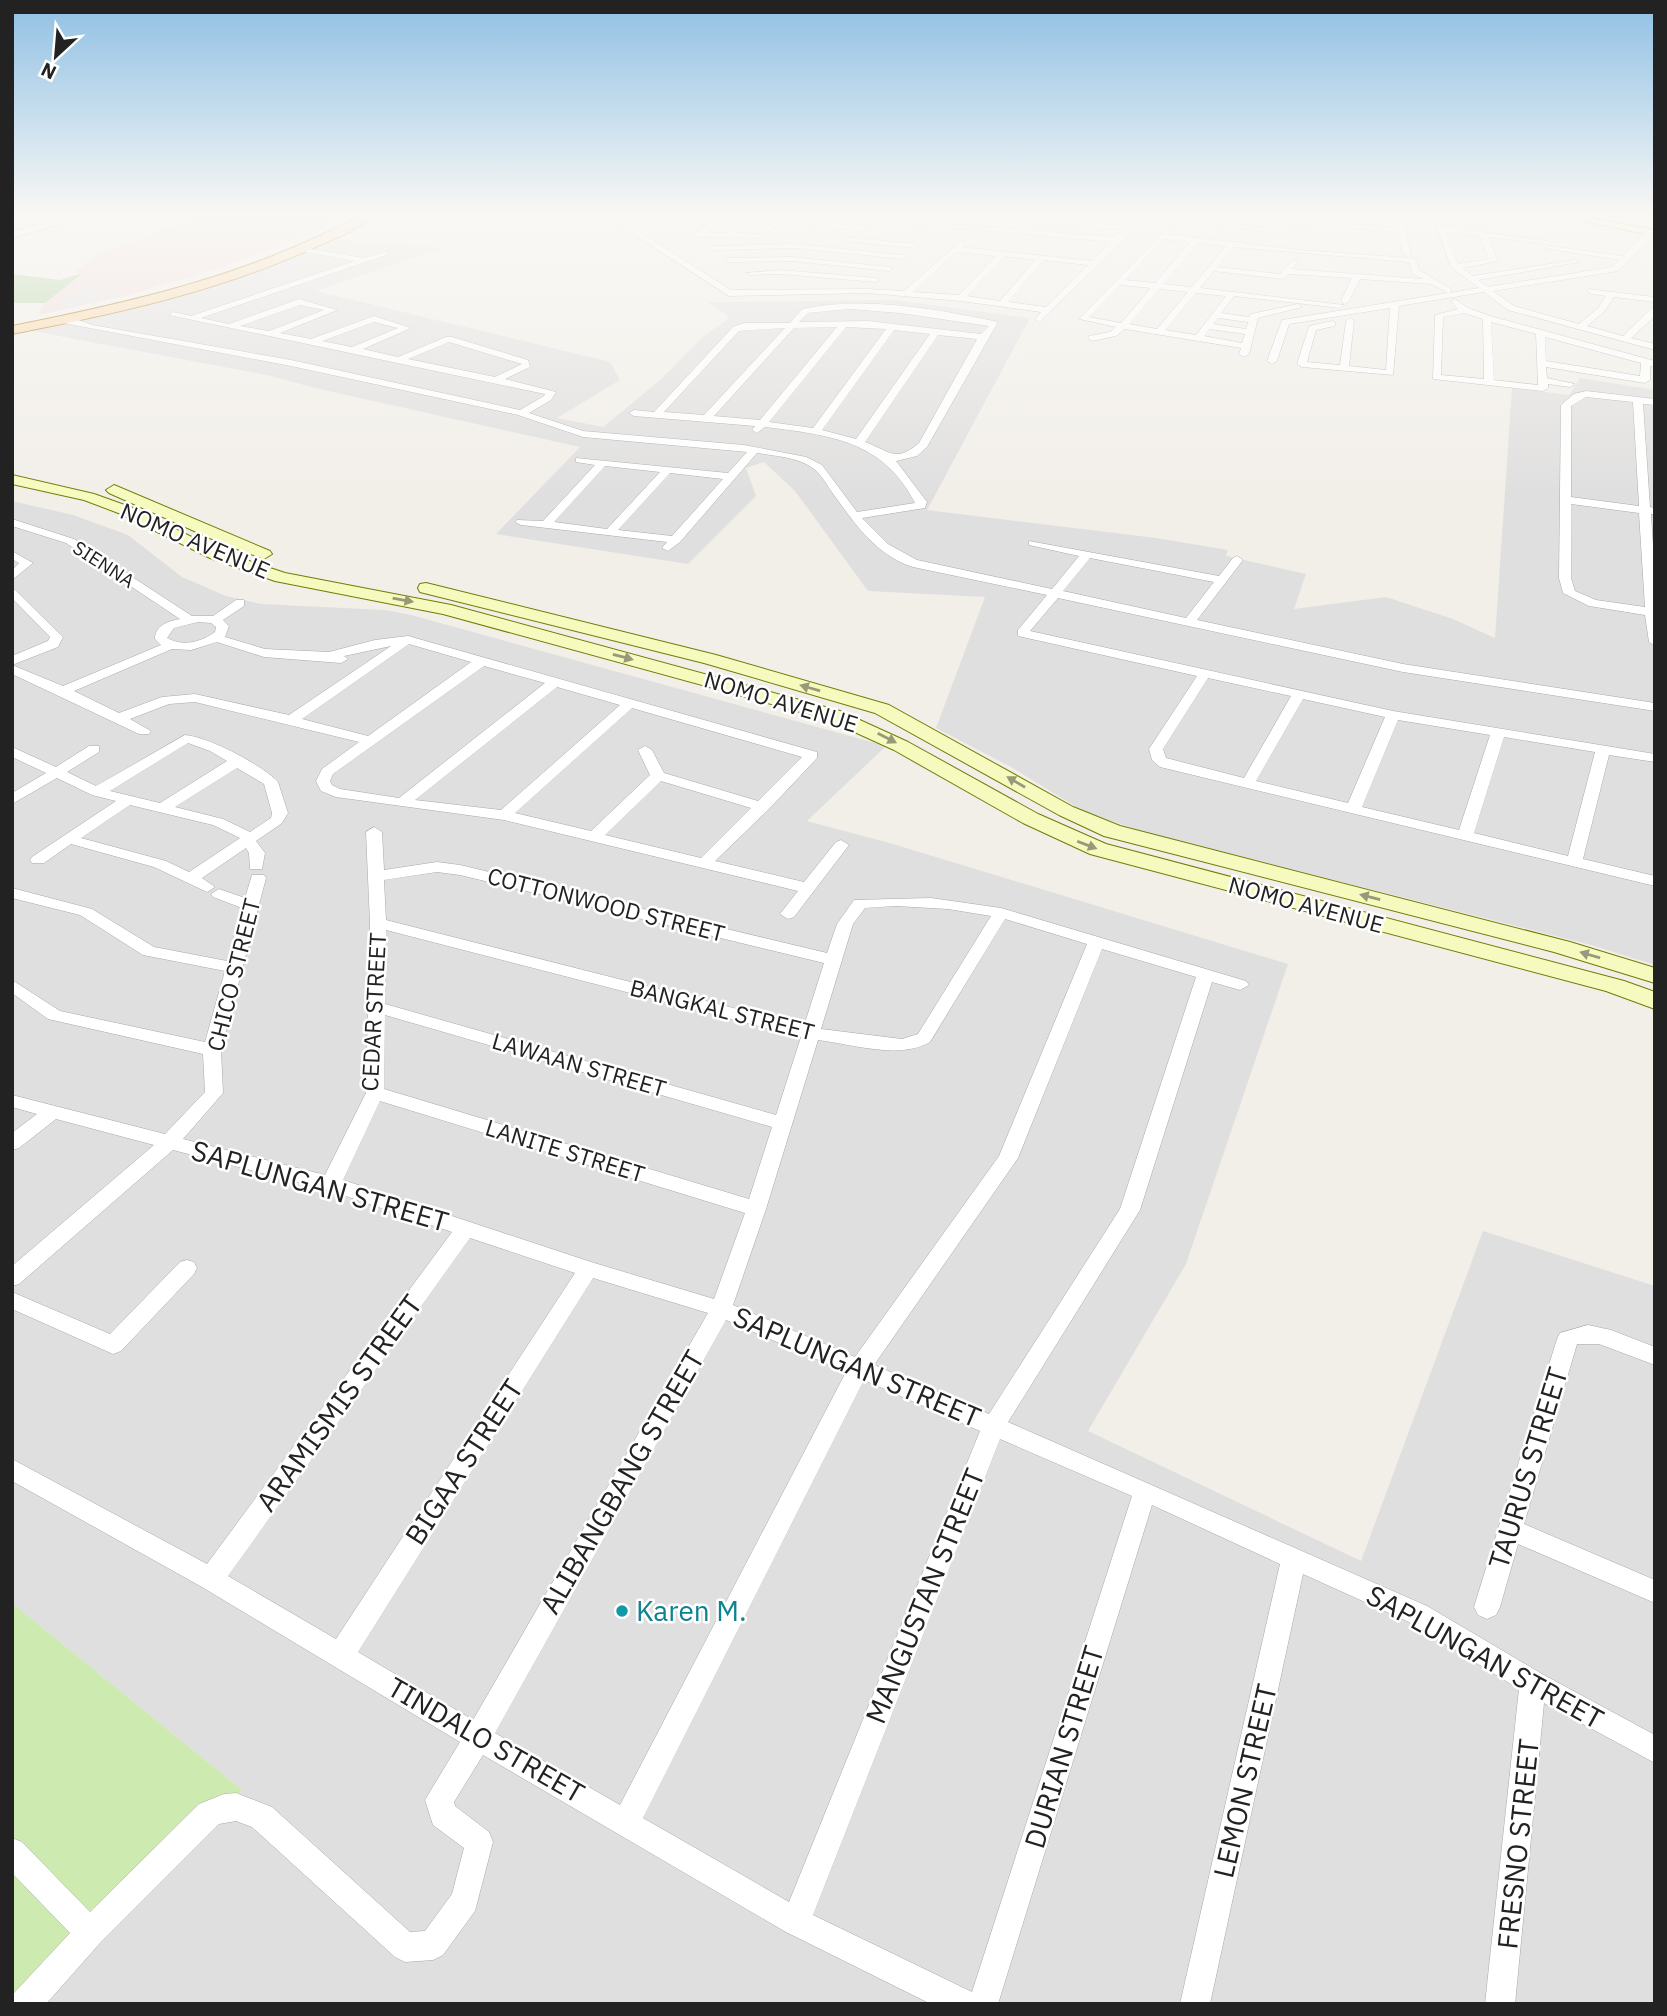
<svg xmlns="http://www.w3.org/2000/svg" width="1667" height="2016" viewBox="0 0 1667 2016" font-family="'IBM Plex Sans',sans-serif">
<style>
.residential{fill:#e0dfdf}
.commercial{fill:#f2dad9}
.grass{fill:#cdebb0}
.forest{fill:#add19e}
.parking{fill:#e2e2e2}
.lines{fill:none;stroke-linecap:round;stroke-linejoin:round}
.minor-casing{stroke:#a9a9a9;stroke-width:1}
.tertiary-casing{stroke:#a9a9a9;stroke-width:2}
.secondary-casing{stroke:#707d05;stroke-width:2}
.primary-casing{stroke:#a06b00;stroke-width:2}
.minor{fill:#fff;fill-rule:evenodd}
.tertiary{fill:#fff;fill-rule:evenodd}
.secondary{fill:#f7fabf;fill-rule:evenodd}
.primary{fill:#fcd6a4;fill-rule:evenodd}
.oneway{fill:#979978}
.culture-dot{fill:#0f9aa8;stroke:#fff;stroke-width:2.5}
.labels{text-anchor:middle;stroke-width:5;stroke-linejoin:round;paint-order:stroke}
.far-street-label{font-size:19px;fill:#222;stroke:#fff}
.street-label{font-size:23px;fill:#222;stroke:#fff}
.near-street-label{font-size:28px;fill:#222;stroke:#fff}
.near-culture-label{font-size:28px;fill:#0d838f;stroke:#fff;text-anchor:start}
</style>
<rect width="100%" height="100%" fill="#f2efe9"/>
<path class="residential" d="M 334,239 L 441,248 L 316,291 L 610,362 L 620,380 L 557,418 L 603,427 L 659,381 L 705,335 L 727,320 L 727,315 L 708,302 L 894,300 L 1030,318 L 927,510 L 1156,538 L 1228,550 L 1226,556 L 1306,574 L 1294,609 L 1386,597 L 1453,619 L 1495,638 L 1512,388 L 1569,395 L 1580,378 L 1655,390 L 1655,965 L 1591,945 L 1141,831 L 1083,811 L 1011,767 L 936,728 L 985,597 L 868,591 L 795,491 L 764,462 L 746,468 L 756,496 L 688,564 L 496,534 L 580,447 L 315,388 L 267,375 L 32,331 L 148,303 L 250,273 Z
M 12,501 L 73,515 L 128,535 L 182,577 L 226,596 L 261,604 L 385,610 L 411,615 L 886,746 L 807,821 L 893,844 L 1288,964 L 1186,1264 L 1088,1431 L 1361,1561 L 1483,1231 L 1655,1286 L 1655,2004 L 32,2004 L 242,1790 L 12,1603 Z"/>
<path class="commercial" d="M 237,216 L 341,216 L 307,235 L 223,267 L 129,295 L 38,315 L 45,303 L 82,273 L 73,273 L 99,253 L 199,217 Z"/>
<path class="grass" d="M 12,1603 L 242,1790 L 32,2004 L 12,2004 Z"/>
<path class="forest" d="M 83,273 L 45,303 L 12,303 L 12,274 L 60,280 Z"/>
<path class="parking" d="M 83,287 L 124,294 L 67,307 L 59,301 Z"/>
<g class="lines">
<g class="minor-casing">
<path id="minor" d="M 606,216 L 615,216 L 731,290 L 867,289 L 904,291 L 961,241 L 965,243 L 961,247 L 1092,261 L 1111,242 L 848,218 L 845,216 L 1115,237 L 1122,230 L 995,217 L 1010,216 L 1126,226 L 1132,220 L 1105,216 L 1142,218 L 1122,242 L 1039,322 L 1035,319 L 1041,312 L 961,301 L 867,293 L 729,296 ZM 956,252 L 996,256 L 959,295 L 913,292 ZM 1004,256 L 1035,260 L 1000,301 L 967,296 ZM 1043,260 L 1088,265 L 1046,307 L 1008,302 Z
M 718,216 L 726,216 L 706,233 L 727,233 L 749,216 L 756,216 L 736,233 L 758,234 L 782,216 L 790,216 L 760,238 L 696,237 L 696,233 Z
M 1404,216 L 1411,216 L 1405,230 L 1411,254 L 1407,256 L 1403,254 L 1398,232 L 1296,224 L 1262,231 L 1222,225 L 1226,223 L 1262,227 L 1296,220 L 1398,228 Z
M 818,222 L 866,227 L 870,229 L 866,231 L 815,226 Z
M 1435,222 L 1441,222 L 1443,227 L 1554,242 L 1550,244 L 1488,237 L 1498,261 L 1462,268 L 1473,276 L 1575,260 L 1579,262 L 1478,280 L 1488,287 L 1612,267 L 1619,260 L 1545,248 L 1549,246 L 1623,256 L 1648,230 L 1654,230 L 1654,234 L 1618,271 L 1493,291 L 1514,306 L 1579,324 L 1598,308 L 1606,296 L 1588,293 L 1588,289 L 1655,297 L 1655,302 L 1614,297 L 1604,312 L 1587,326 L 1623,336 L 1655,305 L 1653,318 L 1631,338 L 1655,344 L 1655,350 L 1508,310 L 1484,292 L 1399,306 L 1393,375 L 1302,367 L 1297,364 L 1309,326 L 1332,321 L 1335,322 L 1335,326 L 1316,330 L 1307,362 L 1340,365 L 1346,321 L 1350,318 L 1354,321 L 1349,366 L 1386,370 L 1390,308 L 1289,324 L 1277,361 L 1272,364 L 1267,361 L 1282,320 L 1448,293 L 1431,284 L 1360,279 L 1349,301 L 1345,304 L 1341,301 L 1352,278 L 1289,274 L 1282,279 L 1214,271 L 1200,288 L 1344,305 L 1340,308 L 1234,296 L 1221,313 L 1249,317 L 1251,314 L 1298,304 L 1302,307 L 1258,318 L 1249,354 L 1244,357 L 1239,354 L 1241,348 L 1125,329 L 1116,336 L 1092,341 L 1088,338 L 1089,336 L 1110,332 L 1116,327 L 1079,319 L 1167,229 L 1171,231 L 1168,234 L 1298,250 L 1412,258 L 1416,260 L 1419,270 L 1451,289 L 1450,293 L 1479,288 L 1451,267 ZM 1445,232 L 1480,236 L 1489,259 L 1458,264 ZM 1164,239 L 1190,242 L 1155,283 L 1125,280 ZM 1198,243 L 1226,246 L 1192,287 L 1163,284 ZM 1234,247 L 1409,262 L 1412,273 L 1423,279 L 1292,269 L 1297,262 L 1293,260 L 1280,274 L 1217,267 ZM 1120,285 L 1151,288 L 1121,323 L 1089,317 ZM 1159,289 L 1188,292 L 1157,329 L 1129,324 ZM 1196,293 L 1226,296 L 1196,335 L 1165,330 ZM 1218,318 L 1248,322 L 1246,329 L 1213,324 ZM 1209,329 L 1245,334 L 1242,343 L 1204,336 Z
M 847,237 L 915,244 L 919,246 L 915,248 L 844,241 Z
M 795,244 L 903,255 L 907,257 L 903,259 L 795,248 L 714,250 L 710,248 L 714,246 Z
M 299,247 L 364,258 L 385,252 L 389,254 L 201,318 L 229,324 L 299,299 L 337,310 L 280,333 L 311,339 L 374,316 L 411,328 L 363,349 L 398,357 L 446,337 L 452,337 L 528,360 L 530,367 L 505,379 L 556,392 L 551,400 L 529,413 L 583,431 L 744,445 L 806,457 L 822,465 L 857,512 L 915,503 C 883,440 829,435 765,427 L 757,433 L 752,430 L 755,426 L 634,416 L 629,413 L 634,410 L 654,412 L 733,327 L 744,323 L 790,323 L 802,309 C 865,296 936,309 998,322 L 927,447 L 917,456 L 896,461 L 927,502 L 925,508 L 862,518 L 888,544 L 917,560 L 1052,589 L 1079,556 L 1029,545 L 1029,541 L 1219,576 L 1233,558 L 1237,556 L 1243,560 L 1197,620 L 1403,664 L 1655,703 L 1655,711 L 1403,672 L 1058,598 L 1030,631 L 1393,711 L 1655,754 L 1655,762 L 1609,755 L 1583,859 L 1655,876 L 1655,886 L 1160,767 L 1152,760 L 1149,749 L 1197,676 L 1018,636 L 1018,630 L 1047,595 L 913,567 C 877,556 855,524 834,495 C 828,487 822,475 814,469 C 799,457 774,456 757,453 L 680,542 L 668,551 L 662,548 L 667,542 L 521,525 L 515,522 L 517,520 L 543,521 L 595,465 L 576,462 L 576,458 L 728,473 L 747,452 L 583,437 L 518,415 L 291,366 L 53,321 C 64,315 81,320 92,325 L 291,360 L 520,410 L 544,396 L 545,394 L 169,315 L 173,312 L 191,316 L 355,261 L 299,251 ZM 300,305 L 324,310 L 269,331 L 240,326 ZM 850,309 L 900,313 L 989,326 L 981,334 L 868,321 L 799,322 L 808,313 ZM 374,322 L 398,328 L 352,347 L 322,341 ZM 837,327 L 760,420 L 714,416 L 794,328 ZM 846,327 L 886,329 L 813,428 L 769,422 ZM 785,328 L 704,415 L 664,412 L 739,331 ZM 894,330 L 930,334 L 856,439 L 822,430 ZM 938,335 L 977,339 L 919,443 C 895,464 888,450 865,442 ZM 449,342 L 522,364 L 495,377 L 408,359 ZM 605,466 L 660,472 L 607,529 L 554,522 ZM 670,473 L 723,479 L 672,536 L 618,530 ZM 1090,558 L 1214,582 L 1186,618 L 1063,591 ZM 1208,678 L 1291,696 L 1244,778 L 1166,758 L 1163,749 ZM 1303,699 L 1385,717 L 1348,803 L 1256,781 ZM 1398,720 L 1490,735 L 1459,830 L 1362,807 ZM 1504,737 L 1595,752 L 1568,856 L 1474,833 Z
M 792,257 L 889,267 L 893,269 L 889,271 L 792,261 L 729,262 L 725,260 L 729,258 Z
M 781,270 L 876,278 L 880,280 L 876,282 L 781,274 L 750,275 L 746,273 Z
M 1455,299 L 1468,308 L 1490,316 L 1655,361 L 1655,367 L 1650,366 L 1650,380 L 1645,383 L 1546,367 L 1547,378 L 1575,384 L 1570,387 L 1548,384 L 1548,388 L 1543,391 L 1433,379 L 1435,315 L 1458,309 L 1451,302 ZM 1464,313 L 1483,319 L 1484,379 L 1441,375 L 1443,317 ZM 1491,322 L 1536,334 L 1538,385 L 1494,380 ZM 1545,337 L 1641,363 L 1640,376 L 1546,361 Z
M 1586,391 L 1655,399 L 1655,405 L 1643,404 L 1650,507 L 1655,508 L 1655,514 L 1651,514 L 1655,576 L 1655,646 L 1649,642 L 1645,615 L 1589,606 L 1563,593 L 1559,578 L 1561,405 L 1574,394 ZM 1586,397 L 1633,402 L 1639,506 L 1571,497 L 1571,406 ZM 1571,504 L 1639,513 L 1645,607 L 1596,600 L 1575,591 L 1571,578 Z
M 12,519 L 74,539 L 192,616 L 213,616 L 236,600 L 244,600 L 244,606 L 223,620 L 229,626 L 225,637 L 265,649 L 329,652 L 375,640 L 408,636 L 817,752 L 817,758 L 768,810 L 715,861 L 804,882 L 836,842 L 841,840 L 849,845 L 794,917 L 788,919 L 780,914 L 798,891 L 504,820 L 336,797 L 321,791 L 316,781 L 322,769 L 359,742 L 195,702 L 169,704 L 130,719 L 151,731 L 149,734 L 139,734 L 12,674 L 12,665 L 63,686 L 161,645 L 155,639 C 155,625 169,621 180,619 L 66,543 L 12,526 ZM 198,622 L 211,623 L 216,627 L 215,632 C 201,642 183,647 167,638 L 174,628 ZM 217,642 L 264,657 L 341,663 L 348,659 L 344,656 L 391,646 L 289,715 L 195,694 L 162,697 L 119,713 L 74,691 L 172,649 L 191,650 ZM 409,644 L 471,662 L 368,736 L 302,719 ZM 484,666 L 545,683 L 399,798 L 340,789 L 332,785 L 330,781 L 333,774 ZM 557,687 L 620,705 L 501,810 L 415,800 ZM 632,708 L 802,757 L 758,801 L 664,773 L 652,750 L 645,746 L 638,750 L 650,775 L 591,831 L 515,813 ZM 661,781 L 751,808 L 701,858 L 605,835 Z
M 12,551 L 33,563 L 12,580 L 12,570 L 19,563 L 12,559 Z
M 12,587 L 63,637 L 58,647 L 12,665 L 12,656 L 48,641 L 50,637 L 12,598 Z
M 185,735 C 209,737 262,765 278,782 L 288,813 L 282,823 L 256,841 L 265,853 L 262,869 L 250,869 L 249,853 L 246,848 L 202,878 L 215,887 L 207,892 L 154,867 L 71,844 L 44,863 L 32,863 L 30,860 L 32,857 L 116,801 L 92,795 L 57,778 L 12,804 L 12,793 L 46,773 L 12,757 L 12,747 L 56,767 L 89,746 L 99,746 L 99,752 L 67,772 L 96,786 ZM 188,743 L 210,751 L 227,761 L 160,803 L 110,791 ZM 237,768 L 264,784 L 272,813 L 271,818 L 250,832 L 223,819 L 175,807 ZM 130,805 L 213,825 L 240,838 L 189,872 L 166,861 L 81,838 Z
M 374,827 L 382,832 L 384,870 L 437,862 L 460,865 L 827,953 L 837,924 L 854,900 L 931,898 L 1001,908 L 1246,981 L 1249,985 L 1240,990 L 1212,982 L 1140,1210 L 1008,1422 L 1427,1606 L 1542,1674 L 1655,1735 L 1655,1763 L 1544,1703 L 1515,2004 L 1485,2004 L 1519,1689 L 1409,1622 L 1303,1574 L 1210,2004 L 1180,2004 L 1280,1564 L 1152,1505 L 998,2004 L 931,2004 L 786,1932 L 483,1755 L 454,1802 L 455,1806 L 489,1832 L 493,1842 L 475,1911 L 443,1955 L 433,1960 L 405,1962 L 395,1957 L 252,1827 L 236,1821 L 219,1824 L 100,1943 L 46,2004 L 12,2004 L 14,1993 L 70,1933 L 12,1873 L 12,1838 L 22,1842 L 90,1912 L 199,1804 L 224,1794 L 236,1793 L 272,1807 L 410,1932 L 425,1931 L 452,1894 L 464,1848 L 433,1825 L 425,1800 L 460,1742 L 202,1587 L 12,1481 L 12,1459 L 207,1564 L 452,1232 L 328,1190 L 173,1150 L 19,1284 L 12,1286 L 12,1266 L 154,1145 L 56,1119 L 19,1148 L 12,1150 L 12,1133 L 37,1114 L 12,1107 L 12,1095 L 165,1134 L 205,1092 L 203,1054 L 48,1019 L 12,993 L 12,980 L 60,1011 L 205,1042 L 225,971 L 143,955 L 80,915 L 12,898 L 12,888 L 92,909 L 154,947 L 227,961 L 242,908 L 213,897 L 211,894 L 219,889 L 245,898 L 252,875 L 264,875 L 266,878 L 221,1050 L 223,1093 L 183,1139 L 325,1175 L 366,1093 L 370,923 L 366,832 ZM 437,872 L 460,875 L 824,963 L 804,1026 L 386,920 L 384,880 ZM 896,906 L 948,909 L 991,916 L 918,1034 L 902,1039 L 821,1029 L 853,924 L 865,908 ZM 1005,919 L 1087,944 L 999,1156 L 855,1357 L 733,1305 L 766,1209 L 818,1040 C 852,1044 899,1060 930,1042 ZM 386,930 L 801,1037 L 776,1115 L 385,1004 ZM 1102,949 L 1196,977 L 1120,1209 L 989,1414 L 874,1365 L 1018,1158 ZM 385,1015 L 772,1127 L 749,1199 L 384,1089 ZM 380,1101 L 745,1213 L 714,1299 L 591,1262 L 343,1180 ZM 470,1238 L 575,1273 L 336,1639 L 228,1576 ZM 593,1278 L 708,1313 L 473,1720 L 358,1652 ZM 726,1320 L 846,1372 L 620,1805 L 495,1733 ZM 864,1380 L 980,1431 L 789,1902 L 643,1818 ZM 1000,1439 L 1132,1496 L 972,1992 L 813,1915 Z
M 187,1260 L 194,1262 L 197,1268 L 194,1274 L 121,1351 L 113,1354 L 12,1309 L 12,1292 L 110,1334 L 180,1262 Z
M 1588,1325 L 1611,1330 L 1655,1347 L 1655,1365 L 1599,1344 L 1577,1344 L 1524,1524 L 1655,1580 L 1655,1603 L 1518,1544 L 1500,1607 L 1496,1615 L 1487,1619 L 1478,1615 L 1474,1607 L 1557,1339 L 1560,1333 Z"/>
</g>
<g class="tertiary-casing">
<path id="tertiary" d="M 72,216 L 86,216 L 12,238 L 12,232 Z"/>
</g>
<g class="secondary-casing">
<path id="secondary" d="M 1560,216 L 1580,216 L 1655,230 L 1655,236 Z
M 12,475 L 94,494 L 133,508 L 222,552 L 285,573 L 451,605 L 840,711 L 908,742 L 1038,814 L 1106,844 L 1624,981 L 1655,992 L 1655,1009 L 1606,991 L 1090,854 L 1023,823 L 894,750 L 826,719 L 443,614 L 275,581 L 210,558 L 121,514 L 84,500 L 12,484 Z
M 114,485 L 270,551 L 272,554 L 264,559 L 221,543 L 109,493 L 106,490 Z
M 426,583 L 716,655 L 889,705 L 1073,807 L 1120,826 L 1570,942 L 1655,968 L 1655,983 L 1554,952 L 1104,836 L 1059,815 L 875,713 L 704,663 L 420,592 L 418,588 L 420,584 Z"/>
</g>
<g class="primary-casing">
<path id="primary" d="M 359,216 L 373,216 C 357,231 331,240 311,249 C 217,292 114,314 12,334 L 12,326 C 132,302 251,275 359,216 Z"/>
</g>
<use href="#minor" class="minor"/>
<use href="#tertiary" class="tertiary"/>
<use href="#secondary" class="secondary"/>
<use href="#primary" class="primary"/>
</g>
<defs><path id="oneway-solid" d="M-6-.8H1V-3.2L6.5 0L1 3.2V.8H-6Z" transform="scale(1.75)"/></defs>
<g class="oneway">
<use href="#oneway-solid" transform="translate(403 600) rotate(10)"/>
<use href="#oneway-solid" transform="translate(623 657) rotate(15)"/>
<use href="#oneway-solid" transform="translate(810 688) rotate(-164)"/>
<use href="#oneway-solid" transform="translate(887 738) rotate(27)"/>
<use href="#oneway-solid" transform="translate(1016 782) rotate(-150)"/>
<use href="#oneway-solid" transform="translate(1087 845) rotate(21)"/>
<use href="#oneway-solid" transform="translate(1370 897) rotate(-166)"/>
<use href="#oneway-solid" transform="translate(1590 955) rotate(-164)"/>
</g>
<linearGradient id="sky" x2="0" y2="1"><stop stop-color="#8fc0e4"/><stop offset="0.43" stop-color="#f9f8f5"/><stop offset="1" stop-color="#f9f8f5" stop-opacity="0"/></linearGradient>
<rect width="1667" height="498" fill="url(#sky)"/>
<circle class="culture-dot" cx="622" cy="1611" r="7"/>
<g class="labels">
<g class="far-street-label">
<text transform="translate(104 564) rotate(33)" y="7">SIENNA</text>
</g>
<g class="street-label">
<text transform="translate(195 541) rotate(23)" y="8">NOMO AVENUE</text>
<text transform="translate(781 702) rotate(17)" y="8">NOMO AVENUE</text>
<text transform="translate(606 905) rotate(14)" y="8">COTTONWOOD STREET</text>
<text transform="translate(1306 905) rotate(15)" y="8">NOMO AVENUE</text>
<text transform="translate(234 975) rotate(-76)" y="8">CHICO STREET</text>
<text transform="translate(722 1010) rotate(14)" y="8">BANGKAL STREET</text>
<text transform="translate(374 1012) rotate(-87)" y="8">CEDAR STREET</text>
<text transform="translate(579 1065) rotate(16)" y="8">LAWAAN STREET</text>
<text transform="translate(565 1151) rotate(17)" y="8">LANITE STREET</text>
</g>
<g class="near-street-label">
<text transform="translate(320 1186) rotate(16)" y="10">SAPLUNGAN STREET</text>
<text transform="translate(857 1367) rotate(23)" y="10">SAPLUNGAN STREET</text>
<text transform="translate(339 1403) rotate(-54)" y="10">ARAMISMIS STREET</text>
<text transform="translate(464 1462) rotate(-57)" y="10">BIGAA STREET</text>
<text transform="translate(1528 1468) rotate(-73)" y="10">TAURUS STREET</text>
<text transform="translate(622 1482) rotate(-60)" y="10">ALIBANGBANG STREET</text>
<text transform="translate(925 1596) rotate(-68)" y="10">MANGUSTAN STREET</text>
<text transform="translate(1485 1657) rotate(29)" y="10">SAPLUNGAN STREET</text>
<text transform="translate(486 1740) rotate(30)" y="10">TINDALO STREET</text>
<text transform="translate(1064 1747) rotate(-73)" y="10">DURIAN STREET</text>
<text transform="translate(1245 1781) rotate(-77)" y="10">LEMON STREET</text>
<text transform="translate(1518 1844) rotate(-84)" y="10">FRESNO STREET</text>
</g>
<g class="near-culture-label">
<text x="636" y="1621">Karen M.</text>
</g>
</g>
<rect width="1667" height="2016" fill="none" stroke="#222222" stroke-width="28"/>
<g transform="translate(56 56) rotate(206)" stroke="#ffffff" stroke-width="5" paint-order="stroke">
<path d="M0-5L12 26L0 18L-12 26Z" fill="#222222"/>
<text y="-10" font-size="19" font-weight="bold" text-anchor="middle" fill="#222222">N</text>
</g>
</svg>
